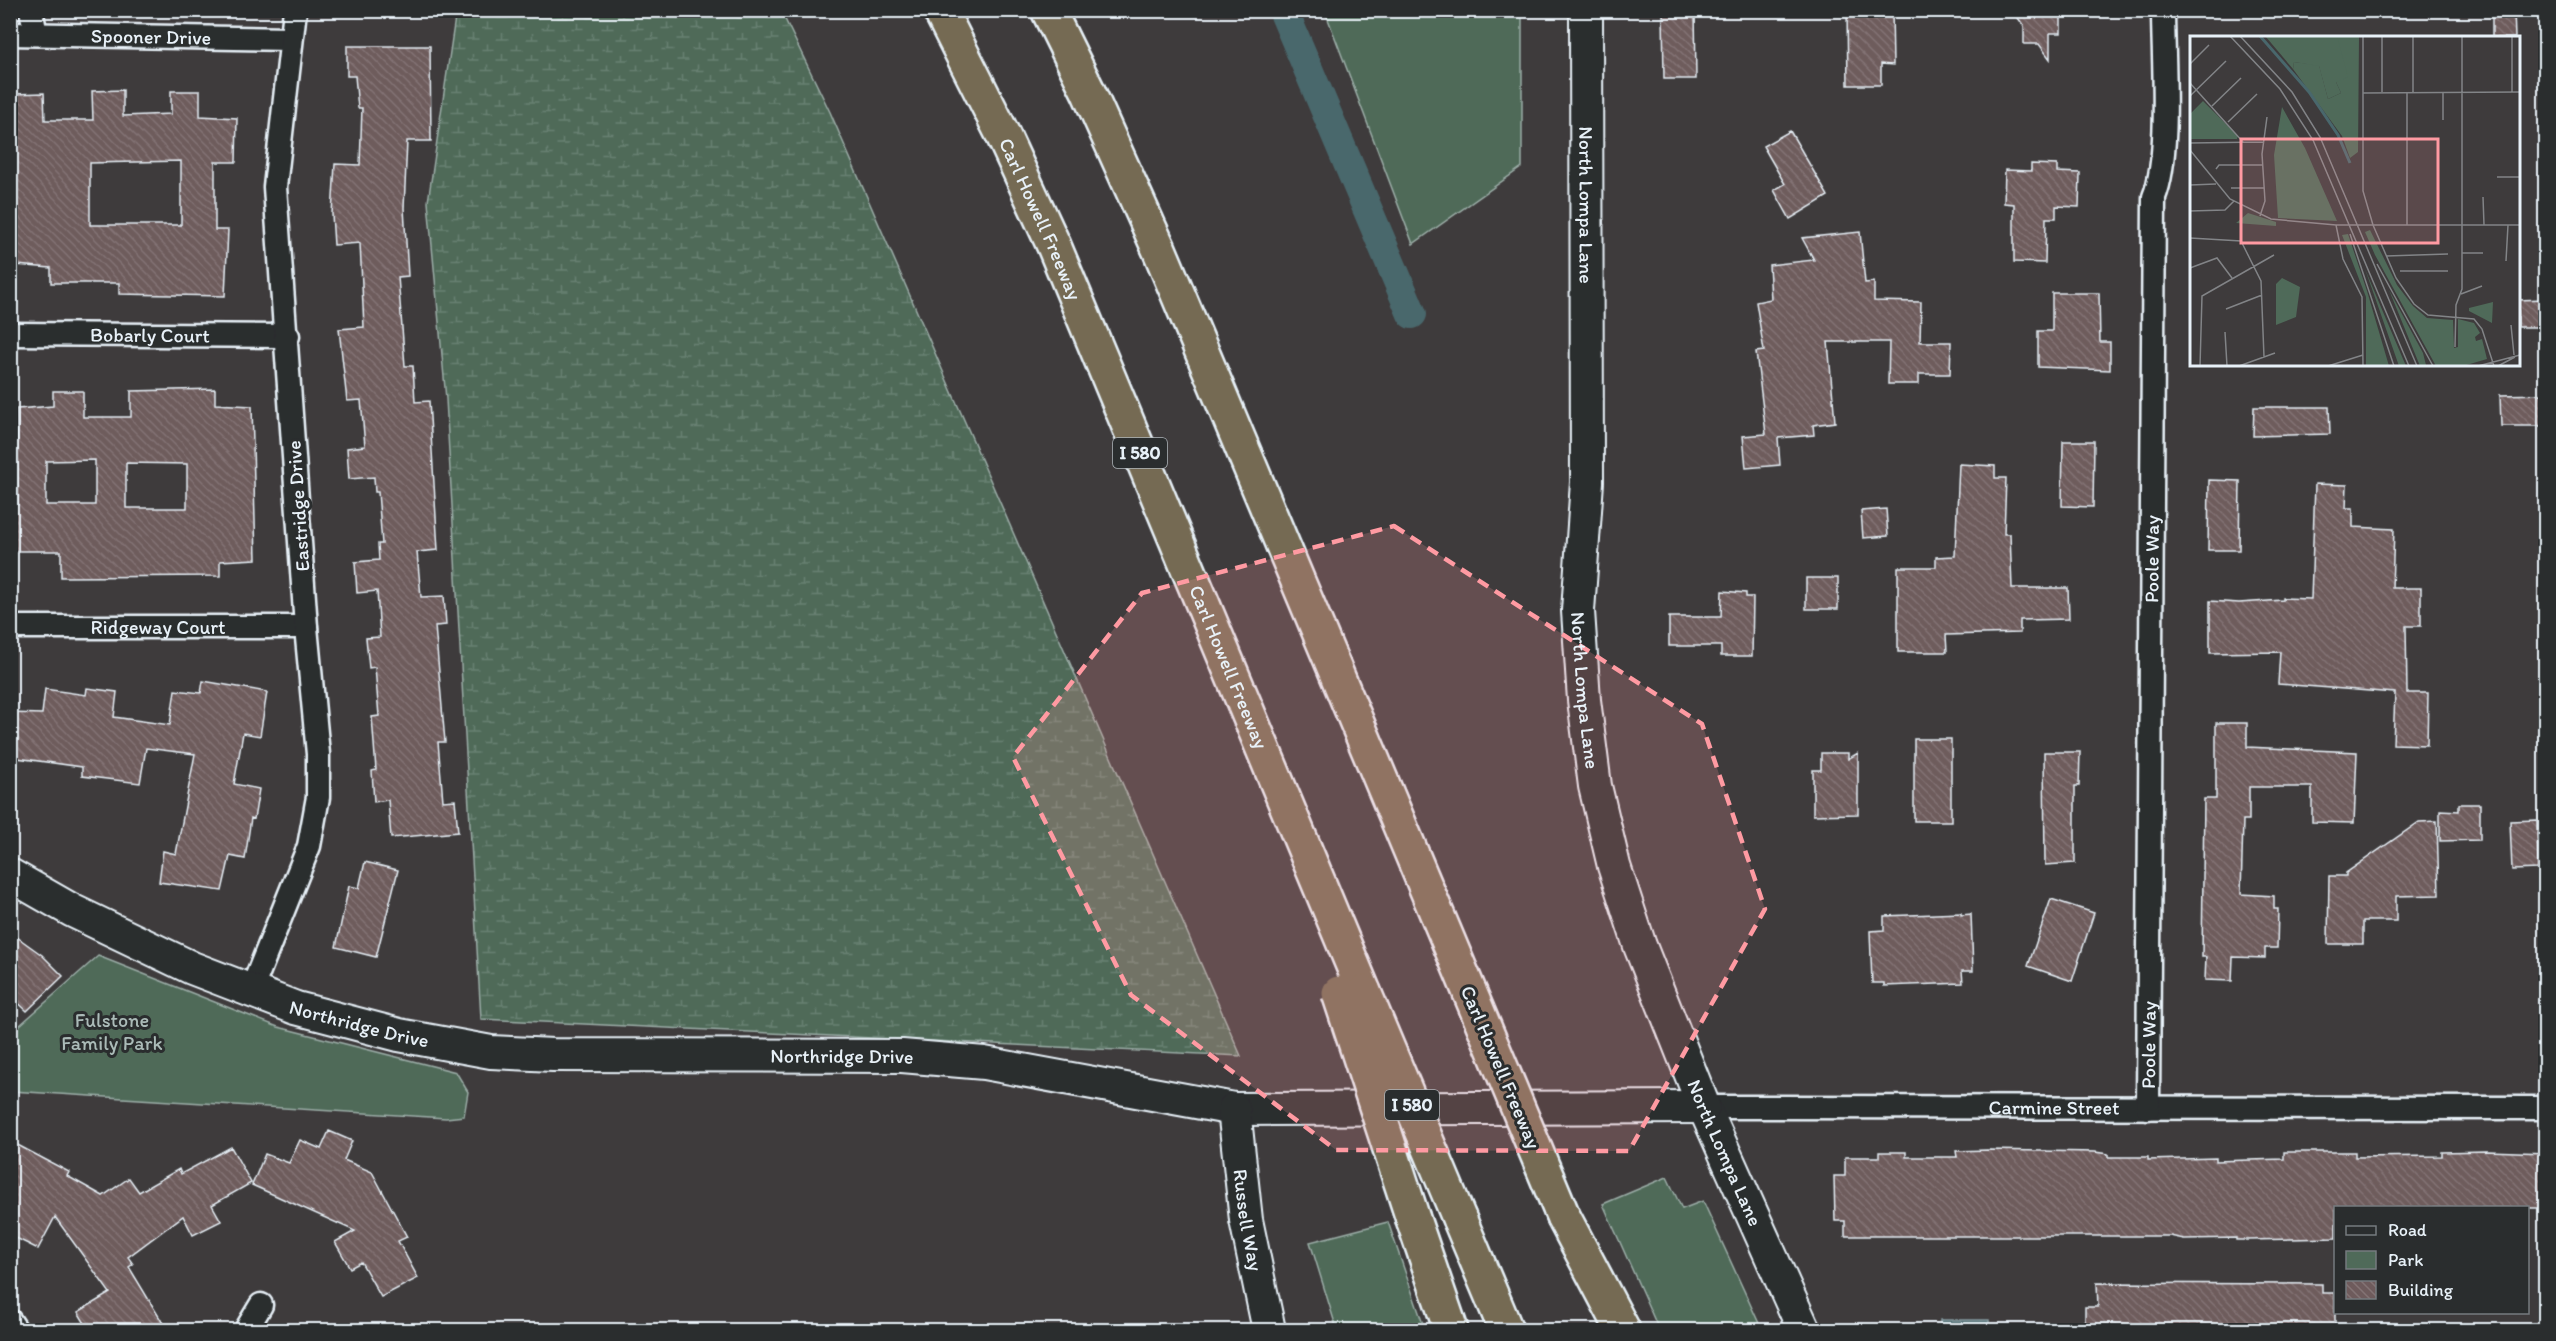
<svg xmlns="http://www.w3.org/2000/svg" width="2556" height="1341" viewBox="0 0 2556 1341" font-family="Itim,sans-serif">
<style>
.green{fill:#4f6a59;stroke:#9caea8;stroke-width:1.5}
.wetland{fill:url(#wetland-marsh);stroke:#9caea8;stroke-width:1.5}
.water{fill:url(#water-ripples);stroke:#899ea4;stroke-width:1.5}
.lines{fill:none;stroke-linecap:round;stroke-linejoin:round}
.canal{stroke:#49676c;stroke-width:30}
.building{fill:url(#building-back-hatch);stroke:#e8f1f8;stroke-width:1.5;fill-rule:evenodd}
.street-casing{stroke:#e8f1f8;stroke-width:27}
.secondary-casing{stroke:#e8f1f8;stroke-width:36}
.highway-casing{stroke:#e8f1f8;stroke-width:38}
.street{stroke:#2a2d2e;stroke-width:22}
.secondary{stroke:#2a2d2e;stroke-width:32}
.highway{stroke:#756b52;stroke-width:33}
.highway-bridge-casing{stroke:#e8f1f8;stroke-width:38;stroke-linecap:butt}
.highway-bridge{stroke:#756b52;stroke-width:33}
.marked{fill:#ff9aa2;fill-opacity:0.2;stroke:#ff9aa2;stroke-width:4.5;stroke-dasharray:12 8;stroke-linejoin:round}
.labels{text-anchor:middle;stroke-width:6;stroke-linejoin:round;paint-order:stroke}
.shield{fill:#2a2d2e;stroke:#afb6bb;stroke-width:1.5}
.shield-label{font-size:18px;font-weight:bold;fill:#e8f1f8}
.street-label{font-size:20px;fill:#e8f1f8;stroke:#2a2d2e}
.park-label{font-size:20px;fill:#abbbb8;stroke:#2a2d2e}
.inset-river{fill:none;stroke:#49676c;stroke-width:3}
.inset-road{fill:none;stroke:#828487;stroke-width:1.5}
.view{fill:#ff9aa2;fill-opacity:0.15;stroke:#ff9aa2;stroke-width:3}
.inset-edge{fill:none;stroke:#e8f1f8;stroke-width:3}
</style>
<defs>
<pattern id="wetland-marsh" width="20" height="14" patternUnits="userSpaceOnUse" patternTransform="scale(1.5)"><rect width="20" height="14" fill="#4f6a59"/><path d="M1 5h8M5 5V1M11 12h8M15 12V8" fill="none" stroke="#688072"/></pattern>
<pattern id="water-ripples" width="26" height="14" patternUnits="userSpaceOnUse" patternTransform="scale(1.5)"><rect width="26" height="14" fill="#49676c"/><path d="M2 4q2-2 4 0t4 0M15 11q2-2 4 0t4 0" fill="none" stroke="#637d82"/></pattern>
<pattern id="building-back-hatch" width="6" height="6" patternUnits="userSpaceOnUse" patternTransform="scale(1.5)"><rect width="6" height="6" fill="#6e5b5c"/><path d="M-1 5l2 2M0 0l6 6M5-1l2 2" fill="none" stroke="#837374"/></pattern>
</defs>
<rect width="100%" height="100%" fill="#3e3b3c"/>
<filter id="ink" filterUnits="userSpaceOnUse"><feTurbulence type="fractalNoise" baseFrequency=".0167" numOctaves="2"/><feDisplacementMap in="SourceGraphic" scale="12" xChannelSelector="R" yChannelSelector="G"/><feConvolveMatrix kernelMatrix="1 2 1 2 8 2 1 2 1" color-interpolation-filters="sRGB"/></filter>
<g filter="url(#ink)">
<path class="green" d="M 1325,11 L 1522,11 L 1522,167 L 1413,244 Z
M 98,956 L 278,1027 L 456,1072 L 468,1092 L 464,1116 L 446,1118 L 11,1091 L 11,1033 Z
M 1667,1177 L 1682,1209 L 1703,1201 L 1762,1330 L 1659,1330 L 1603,1204 Z
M 1388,1222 L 1425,1330 L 1337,1330 L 1310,1242 Z"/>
<path class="wetland" d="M 456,11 L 781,11 L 830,112 L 1241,1056 L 481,1019 L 446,399 L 428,202 Z"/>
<path class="water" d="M 1940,1320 L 1989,1320 L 1989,1330 L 1940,1330 Z"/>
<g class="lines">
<path class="canal" d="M 1283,10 L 1412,314"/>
</g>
<path class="building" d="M 1663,10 L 1695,10 L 1696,79 L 1664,79 Z
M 1847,10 L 1892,10 L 1893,65 L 1881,64 L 1881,85 L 1848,85 Z
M 2012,10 L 2061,10 L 2061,33 L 2050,33 L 2050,59 L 2039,44 L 2024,44 L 2024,26 Z
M 2492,10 L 2514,10 L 2515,38 L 2492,38 Z
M 347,46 L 430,46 L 431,141 L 407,141 L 404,208 L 408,276 L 398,277 L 405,366 L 413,366 L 415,402 L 429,401 L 438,550 L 417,552 L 421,597 L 444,596 L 446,625 L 435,626 L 445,742 L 438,742 L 443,801 L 455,800 L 458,832 L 391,838 L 388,800 L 374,802 L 372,771 L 376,770 L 372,717 L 379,716 L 375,667 L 369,668 L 366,638 L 380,637 L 377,591 L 357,593 L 355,562 L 379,560 L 378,544 L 382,544 L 378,492 L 375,492 L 374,477 L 349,479 L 347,448 L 365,446 L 361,400 L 347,401 L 339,329 L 364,327 L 360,243 L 334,245 L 332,214 L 335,164 L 360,165 L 362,108 L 358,108 L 355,76 L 347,76 Z
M 123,90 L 123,116 L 171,114 L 171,91 L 200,91 L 200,116 L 237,118 L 236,162 L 215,162 L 215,230 L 228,230 L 225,296 L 119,294 L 119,283 L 51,283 L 51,268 L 16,265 L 14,94 L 44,93 L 45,120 L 93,120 L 92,91 ZM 181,161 L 181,225 L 90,225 L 90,163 Z
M 1790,131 L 1828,196 L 1790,219 L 1774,190 L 1785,184 L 1763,146 Z
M 2031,164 L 2057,165 L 2057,172 L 2080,173 L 2079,207 L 2056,206 L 2056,218 L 2046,218 L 2045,263 L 2014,262 L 2014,204 L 2004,203 L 2005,170 L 2031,171 Z
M 1860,232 L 1865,283 L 1874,282 L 1874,301 L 1921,302 L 1920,342 L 1951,342 L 1950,374 L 1919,374 L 1919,384 L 1888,384 L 1889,342 L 1828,342 L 1835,422 L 1813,425 L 1814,435 L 1778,438 L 1780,465 L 1746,468 L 1743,436 L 1766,434 L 1756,352 L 1764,351 L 1756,302 L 1771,299 L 1769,265 L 1814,260 L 1802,238 Z
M 2052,293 L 2099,293 L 2100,342 L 2110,342 L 2110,370 L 2038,367 L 2038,331 L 2052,331 Z
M 2546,299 L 2546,327 L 2518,327 L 2518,300 Z
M 215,389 L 215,404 L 252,406 L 256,559 L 220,561 L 220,576 L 61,577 L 61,551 L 10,551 L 10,504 L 18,504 L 17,409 L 53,406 L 53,391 L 83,391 L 83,417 L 131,417 L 131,391 ZM 95,460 L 95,505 L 46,505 L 46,461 ZM 126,463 L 187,464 L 187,508 L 126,508 Z
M 2546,394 L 2546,426 L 2501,426 L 2500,395 Z
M 2254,407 L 2329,407 L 2330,434 L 2253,436 Z
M 2063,441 L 2094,441 L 2093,507 L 2062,506 Z
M 1959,464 L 1995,466 L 1995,478 L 2006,478 L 2004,534 L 2010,534 L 2012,588 L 2068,588 L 2069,619 L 2020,620 L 2020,633 L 1946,635 L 1947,652 L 1898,652 L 1898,567 L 1936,567 L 1936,557 L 1955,556 Z
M 2209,480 L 2240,481 L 2239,550 L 2208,550 Z
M 2315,484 L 2347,485 L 2346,508 L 2353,508 L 2353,527 L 2394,529 L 2392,588 L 2421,588 L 2421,626 L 2406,626 L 2407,693 L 2428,693 L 2427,745 L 2393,744 L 2395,693 L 2278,684 L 2280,652 L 2210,653 L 2210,601 L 2239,603 L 2283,600 L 2283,598 L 2311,599 Z
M 1886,509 L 1888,536 L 1863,538 L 1861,511 Z
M 1806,578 L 1838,578 L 1838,609 L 1806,609 Z
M 1722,591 L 1746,593 L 1746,597 L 1753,597 L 1752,656 L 1721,656 L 1721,646 L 1669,646 L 1669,617 L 1721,617 Z
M 203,681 L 267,692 L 260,736 L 243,733 L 234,784 L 259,789 L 254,819 L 251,818 L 245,859 L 230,856 L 222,891 L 159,882 L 163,851 L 176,854 L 195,754 L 146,748 L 140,783 L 82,776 L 82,767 L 10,757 L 10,713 L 42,714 L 45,689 L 86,695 L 87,688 L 117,692 L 114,717 L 170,725 L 175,690 L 201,693 Z
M 2216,723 L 2247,723 L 2247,747 L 2357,752 L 2354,823 L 2312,822 L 2312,787 L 2249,787 L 2249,820 L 2243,820 L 2241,894 L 2274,896 L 2274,909 L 2278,909 L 2277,948 L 2265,948 L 2265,958 L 2233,957 L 2232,981 L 2205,980 L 2206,957 L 2202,957 L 2204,799 L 2216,799 Z
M 1914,739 L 1951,739 L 1951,821 L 1914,821 Z
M 2044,752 L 2080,752 L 2079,786 L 2075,786 L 2075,863 L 2045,865 Z
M 1821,753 L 1848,753 L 1848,759 L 1858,753 L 1858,814 L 1813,815 L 1813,770 L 1821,770 Z
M 2459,804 L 2480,804 L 2480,840 L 2440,841 L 2440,810 L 2459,811 Z
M 2537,820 L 2538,869 L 2512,870 L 2510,821 Z
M 2437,821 L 2439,895 L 2396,896 L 2396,921 L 2363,921 L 2363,944 L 2328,944 L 2329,876 L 2346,876 L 2346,873 L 2419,822 Z
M 365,862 L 398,870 L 376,957 L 336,947 L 349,886 L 359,888 Z
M 2051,899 L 2094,913 L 2072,981 L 2028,966 Z
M 1961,913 L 1961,915 L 1971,914 L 1973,971 L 1962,971 L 1963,983 L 1884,986 L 1884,983 L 1872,983 L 1870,931 L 1884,930 L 1884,916 Z
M 10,932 L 42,955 L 63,976 L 27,1011 L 10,995 Z
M 329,1131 L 352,1141 L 344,1160 L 372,1172 L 407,1237 L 398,1241 L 418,1278 L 381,1297 L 361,1262 L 350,1268 L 335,1242 L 355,1231 L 252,1185 L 265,1154 L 289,1163 L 300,1140 L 321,1149 Z
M 10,1141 L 69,1172 L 67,1176 L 103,1196 L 129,1178 L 139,1192 L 179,1169 L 181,1174 L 231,1147 L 251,1183 L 212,1205 L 221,1221 L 193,1235 L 183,1216 L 128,1257 L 133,1264 L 129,1267 L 167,1330 L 89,1330 L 78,1312 L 110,1293 L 55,1217 L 38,1249 L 10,1235 Z
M 1988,1150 L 2095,1152 L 2108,1154 L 2108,1157 L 2148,1157 L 2148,1160 L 2216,1158 L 2216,1161 L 2284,1159 L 2284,1152 L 2355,1152 L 2355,1157 L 2442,1156 L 2442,1152 L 2487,1151 L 2546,1153 L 2546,1208 L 2336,1208 L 2336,1238 L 2248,1240 L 2236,1240 L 2236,1238 L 2184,1239 L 2170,1236 L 1845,1236 L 1845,1221 L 1835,1221 L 1834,1176 L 1845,1176 L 1845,1157 L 1879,1157 L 1879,1152 L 1906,1152 L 1906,1157 L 1957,1157 L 1956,1151 Z
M 2097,1283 L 2322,1284 L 2322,1293 L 2335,1293 L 2335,1330 L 2085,1330 L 2085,1307 L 2098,1307 Z"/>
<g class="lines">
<g class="street-casing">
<g id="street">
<path d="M 31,10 L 36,34"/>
<path id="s1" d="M 10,34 L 290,39"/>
<path id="s2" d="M 10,334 L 288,336"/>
<path id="s3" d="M 10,627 L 306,627"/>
<path d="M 251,991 L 309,846 L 318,797 L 318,754 L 306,627 L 275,187 L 295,10"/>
<path id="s4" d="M 1704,1107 L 2546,1108"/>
<path id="s5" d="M 2148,1108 L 2154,197 C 2171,156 2163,59 2163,10"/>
<path d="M 10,1321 L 16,1330"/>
<path d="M 246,1330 L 261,1305"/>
</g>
</g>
<g class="secondary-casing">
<g id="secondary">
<path id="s6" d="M 1586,10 L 1587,482 L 1578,611 L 1584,700 L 1595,786 L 1614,866 L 1640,946 L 1704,1107 L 1804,1330"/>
<path id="s7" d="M 10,875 L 73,911 L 192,968 L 296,1008 L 399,1035 L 491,1052 L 553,1055 L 902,1056 L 984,1063 L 1234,1109 L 1704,1107"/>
<path id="s8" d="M 1234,1109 L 1246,1220 L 1269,1330"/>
</g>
</g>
<g class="highway-casing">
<g id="highway">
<path id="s9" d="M 940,10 L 1002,133 L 1054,246 L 1364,992"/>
<path d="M 1048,10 L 1088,91 L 1159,249 L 1470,993"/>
<path d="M 1563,1216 L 1623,1330"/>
<path d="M 1459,1218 L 1506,1330"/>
<path d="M 1413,1219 L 1451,1330"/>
</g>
</g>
<use href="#street" class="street"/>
<use href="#secondary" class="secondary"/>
<use href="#highway" class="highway"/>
<g class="highway-bridge-casing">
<path id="highway-bridge" d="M 1364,992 L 1459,1218
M 1339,993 L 1413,1219
M 1470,993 L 1563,1216"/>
</g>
<use href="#highway-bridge" class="highway-bridge"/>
</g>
</g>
<path class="marked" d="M 1394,526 L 1702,724 L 1765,909 L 1629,1151 L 1336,1150 L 1131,995 L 1013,757 L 1142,593 Z"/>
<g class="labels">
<g class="shield">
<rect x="1113" y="438" width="54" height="30" rx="4.5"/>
<rect x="1385" y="1090" width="54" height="30" rx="4.5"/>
</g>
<g class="shield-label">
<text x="1140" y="459">I 580</text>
<text x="1412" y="1111">I 580</text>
</g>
<g class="street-label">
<text dy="7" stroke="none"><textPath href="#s1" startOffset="141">Spooner Drive</textPath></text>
<text dy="7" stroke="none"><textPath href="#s6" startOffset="195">North Lompa Lane</textPath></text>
<text dy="7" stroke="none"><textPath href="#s9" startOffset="232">Carl Howell Freeway</textPath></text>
<text dy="7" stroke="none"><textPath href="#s2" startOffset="140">Bobarly Court</textPath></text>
<text transform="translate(298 506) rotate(-94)" y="7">Eastridge Drive</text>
<text dy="7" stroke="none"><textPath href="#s5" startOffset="549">Poole Way</textPath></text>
<text dy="7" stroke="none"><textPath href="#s3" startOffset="148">Ridgeway Court</textPath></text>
<text dy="7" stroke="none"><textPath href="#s9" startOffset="718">Carl Howell Freeway</textPath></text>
<text dy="7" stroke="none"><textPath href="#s6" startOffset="681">North Lompa Lane</textPath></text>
<text dy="7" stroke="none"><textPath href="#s7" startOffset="381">Northridge Drive</textPath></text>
<text dy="7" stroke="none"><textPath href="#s5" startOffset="63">Poole Way</textPath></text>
<text dy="7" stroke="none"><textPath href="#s7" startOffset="867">Northridge Drive</textPath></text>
<text transform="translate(1501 1067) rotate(67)" y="7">Carl Howell Freeway</text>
<text dy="7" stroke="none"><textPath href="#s4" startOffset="350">Carmine Street</textPath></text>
<text dy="7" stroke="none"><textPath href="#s6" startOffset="1167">North Lompa Lane</textPath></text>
<text dy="7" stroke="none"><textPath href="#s8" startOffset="112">Russell Way</textPath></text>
</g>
<g class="park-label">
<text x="112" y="1027">Fulstone<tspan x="112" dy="23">Family Park</tspan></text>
</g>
</g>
<g transform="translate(2190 36)">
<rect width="330" height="330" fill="#3e3b3c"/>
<path d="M 147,0 L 169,0 L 168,116 L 160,122 L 152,100 L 103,33 L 104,26 L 129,29 L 138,63 L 151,57 L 146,46 ZM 13,65 L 48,100 L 47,103 L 0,103 L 0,78 ZM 58,177 L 86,186 L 86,190 L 46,187 ZM 180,194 L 207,249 L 223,270 L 237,282 L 263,284 L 264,312 L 268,311 L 268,283 L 284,287 L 290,297 L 285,301 L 286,305 L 292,303 L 297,323 L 273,330 L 246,330 L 185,219 L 175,196 ZM 158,198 L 177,255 L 199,330 L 176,330 L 176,261 L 152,199 ZM 175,233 L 193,276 L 216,330 L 209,330 ZM 92,242 L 110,251 L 106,281 L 86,289 L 86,248 ZM 199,254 L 233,317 L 236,329 L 230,330 ZM 303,266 L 302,287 L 279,275 L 279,272 Z" fill="#4f6a59"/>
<path d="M 147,0 L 158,41 L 146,46 L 151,57 L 138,63 L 129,30 L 104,26 L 103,33 L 76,1 ZM 92,71 L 115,112 L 147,185 L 88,182 L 84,119 Z" fill="#4f6a59"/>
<path class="inset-river" d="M 70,0 L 119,56 L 148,99 L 160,127"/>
<path class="inset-road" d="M 40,0 L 90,53 L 123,104 L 219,330M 50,0 L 102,56 L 130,101 L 227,330M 173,0 L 173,155 L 183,189 L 206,242 L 224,268 L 238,279 L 284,283 L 292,293 L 304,330M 192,0 L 192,56M 223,0 L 223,56M 322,0 L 322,56M 0,28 L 19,9M 0,47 L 53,106M 217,56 L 217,189M 173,57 L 330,56M 0,60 L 36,25M 22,70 L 51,42M 253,84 L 253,56M 38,86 L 67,58M 0,107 L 73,106M 0,114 L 40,163 L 81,183 L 146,189 L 330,189M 26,133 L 29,129 L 73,129M 307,141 L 330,141M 0,149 L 26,148M 41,152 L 74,152M 293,161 L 294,189M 0,175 L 35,174 L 44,165M 70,180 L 75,165 L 72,118 L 77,81M 146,189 L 153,223 L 172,261 L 173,330M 160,198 L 204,330M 0,202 L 51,205 L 71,245 L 74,321M 272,217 L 293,217M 196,220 L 258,218M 316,225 L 318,189M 187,228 L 243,330M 0,232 L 27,222 L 42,242M 210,235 L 258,235M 271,258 L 292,250M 36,273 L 72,259M 321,289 L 324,319M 35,296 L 37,330M 265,311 L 266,269 L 272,253 L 272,0M 10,330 L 12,260 L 84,219M 49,330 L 85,317M 138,330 L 173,319M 288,330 L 330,319M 308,330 L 325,321"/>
<path class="view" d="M 51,103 L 248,103 L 248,207 L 51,207 Z"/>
<rect width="330" height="330" class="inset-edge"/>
</g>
<rect width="2556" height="1341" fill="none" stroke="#2a2d2e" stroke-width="36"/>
<rect x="18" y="18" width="2520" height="1305" fill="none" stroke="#e8f1f8" stroke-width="2" filter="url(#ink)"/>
<rect x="2334" y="1206" width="195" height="108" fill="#2a2d2e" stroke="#767b7f" stroke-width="1.5"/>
<rect x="2346" y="1226" width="30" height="9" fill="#2a2d2e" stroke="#767b7f" stroke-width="1.5"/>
<text x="2388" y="1236" font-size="18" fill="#e8f1f8">Road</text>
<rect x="2346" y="1251" width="30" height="18" fill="#4f6a59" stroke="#767b7f" stroke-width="1.5"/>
<text x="2388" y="1266" font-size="18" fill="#e8f1f8">Park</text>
<rect x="2346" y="1281" width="30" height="18" fill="url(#building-back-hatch)" stroke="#767b7f" stroke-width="1.5"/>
<text x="2388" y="1296" font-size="18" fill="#e8f1f8">Building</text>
</svg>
